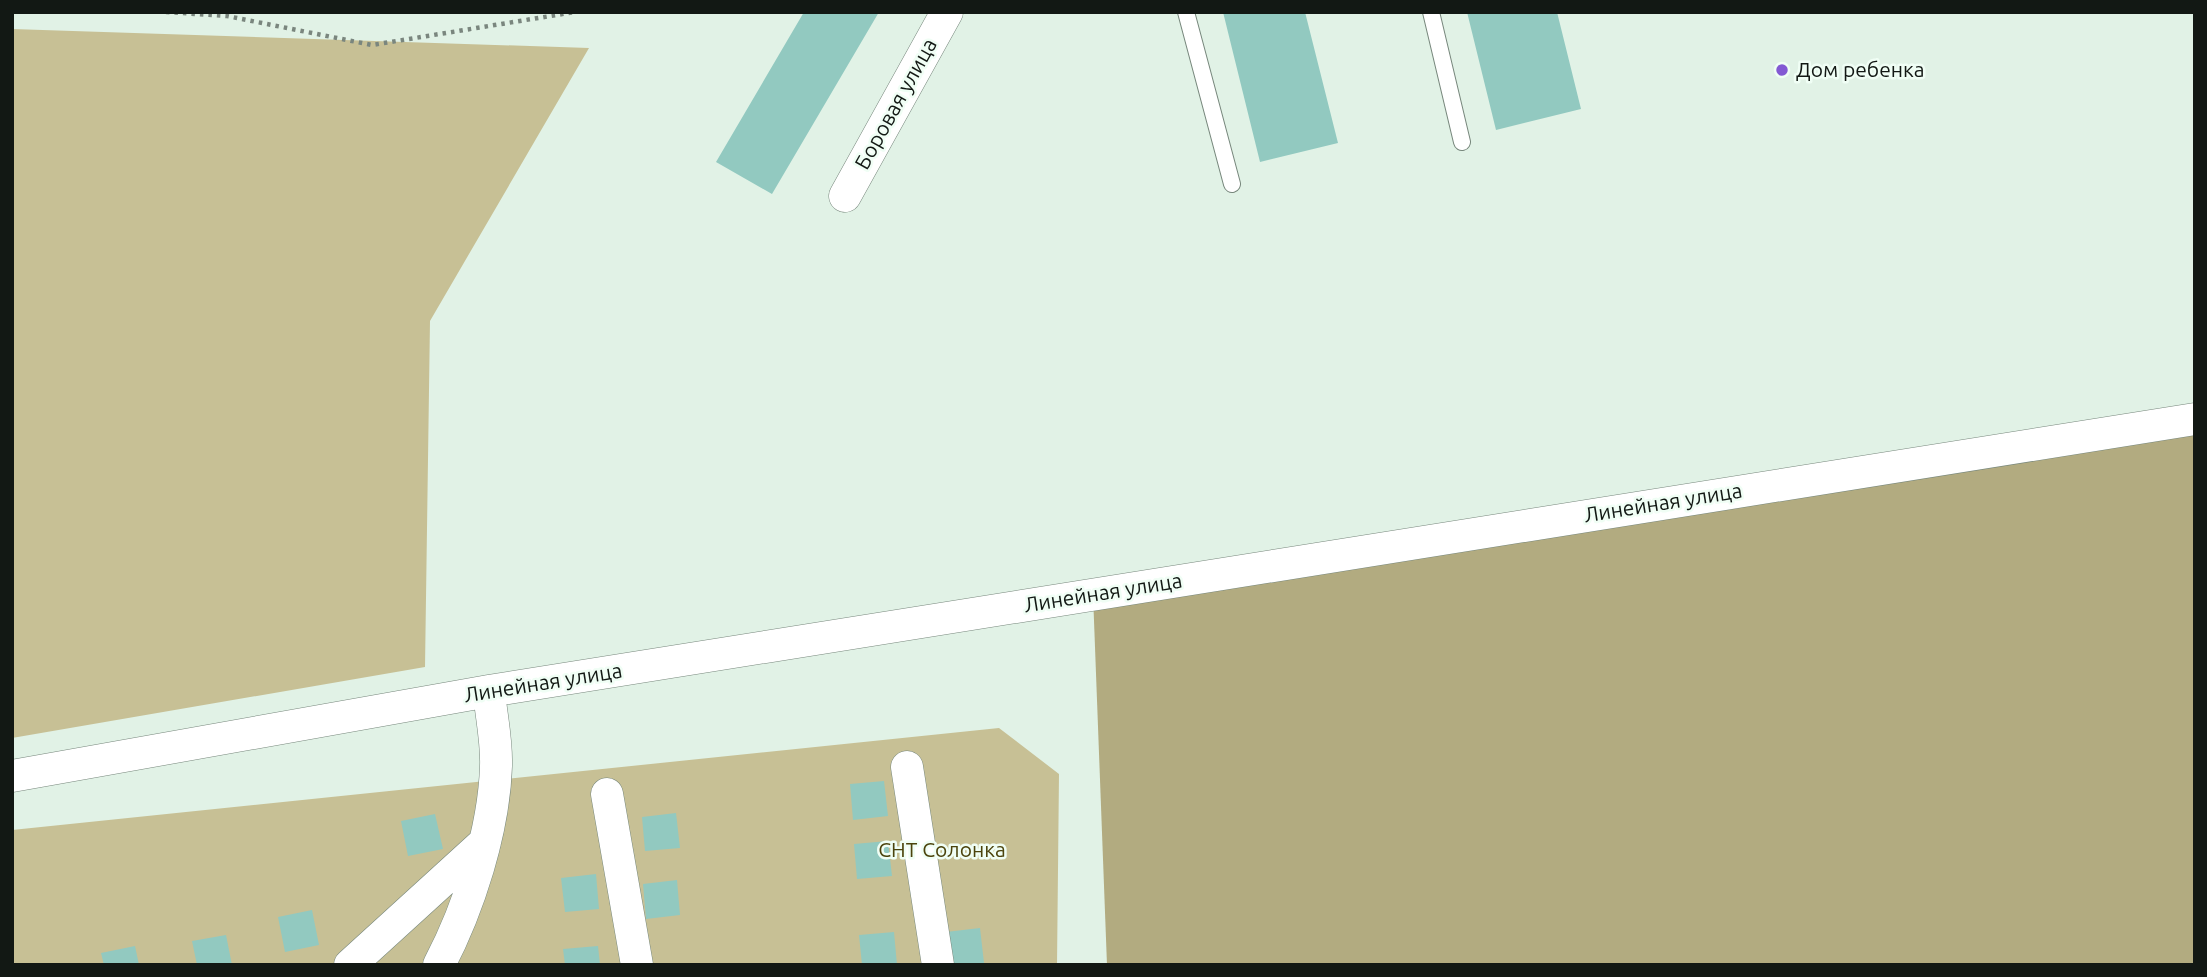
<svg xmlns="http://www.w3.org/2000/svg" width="2207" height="977" viewBox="0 0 2207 977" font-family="Ubuntu,sans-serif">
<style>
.green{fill:#c7c095}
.forest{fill:#b2ab80}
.building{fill:#92c9c0}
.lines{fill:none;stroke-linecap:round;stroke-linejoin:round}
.service-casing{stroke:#77877c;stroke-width:18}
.minor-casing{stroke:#77877c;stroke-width:33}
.path{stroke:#7a867e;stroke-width:4.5;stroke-dasharray:3.5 5;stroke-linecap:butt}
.service{stroke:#fff;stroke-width:16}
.minor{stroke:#fff;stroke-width:32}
.poi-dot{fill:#8359d3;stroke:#f0fef5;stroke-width:2.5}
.labels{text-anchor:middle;stroke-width:5;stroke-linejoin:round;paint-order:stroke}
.poi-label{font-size:21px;fill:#121814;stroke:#f0fef5;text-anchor:start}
.street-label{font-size:21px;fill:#121814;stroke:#f0fef5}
.park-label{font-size:21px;fill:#4b430c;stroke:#f0fef5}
</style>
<rect width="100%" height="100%" fill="#e1f2e6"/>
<path class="green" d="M 12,29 L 589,48 L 430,321 L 425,667 L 12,738 Z
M 999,728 L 1059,774 L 1057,965 L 12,965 L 12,830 Z"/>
<path class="forest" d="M 2195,419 L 2195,965 L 1107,965 L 1093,594 Z"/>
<path class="building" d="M 804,12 L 879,12 L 772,194 L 716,162 Z
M 1223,12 L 1305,12 L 1338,143 L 1260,162 Z
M 1467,12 L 1557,12 L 1581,109 L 1496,130 Z
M 884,781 L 888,816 L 853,820 L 850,784 Z
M 676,813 L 680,848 L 645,851 L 642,817 Z
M 435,814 L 443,849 L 408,856 L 401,821 Z
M 888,841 L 892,876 L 857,879 L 854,844 Z
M 596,874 L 599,909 L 565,912 L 561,878 Z
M 677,880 L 680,915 L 646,919 L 643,884 Z
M 312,910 L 319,945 L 285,952 L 278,917 Z
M 980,928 L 984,963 L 949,965 L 946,932 Z
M 894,932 L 897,965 L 862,965 L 859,935 Z
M 226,935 L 232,965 L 197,965 L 192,941 Z
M 135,946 L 139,965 L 104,965 L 101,953 Z
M 598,946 L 600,965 L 565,965 L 563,949 Z"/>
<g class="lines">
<g class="service-casing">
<path id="service" d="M 1186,12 L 1232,184
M 1431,12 L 1462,142"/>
</g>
<g class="minor-casing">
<path id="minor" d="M 845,196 L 947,12
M 907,767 L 938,965
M 12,776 L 489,691 L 2195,419
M 607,794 L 637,965
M 350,965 L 485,842
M 439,965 C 469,908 494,830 496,766 C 497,741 491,715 489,691"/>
</g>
<path class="path" d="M 166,12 L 227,16 L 372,45 L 575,12"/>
<use href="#service" class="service"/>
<use href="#minor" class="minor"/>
</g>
<circle class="poi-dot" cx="1782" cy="70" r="7"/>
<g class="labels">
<g class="poi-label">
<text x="1796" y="77">Дом ребенка</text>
</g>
<g class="street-label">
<text transform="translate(896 104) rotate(-61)" y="7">Боровая улица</text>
<text transform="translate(1663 503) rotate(-9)" y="7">Линейная улица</text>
<text transform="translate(1103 593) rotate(-9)" y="7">Линейная улица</text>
<text transform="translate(543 683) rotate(-9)" y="7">Линейная улица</text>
</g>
<g class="park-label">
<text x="942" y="857">СНТ Солонка</text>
</g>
</g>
<rect width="2207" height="977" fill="none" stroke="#121814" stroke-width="28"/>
</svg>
